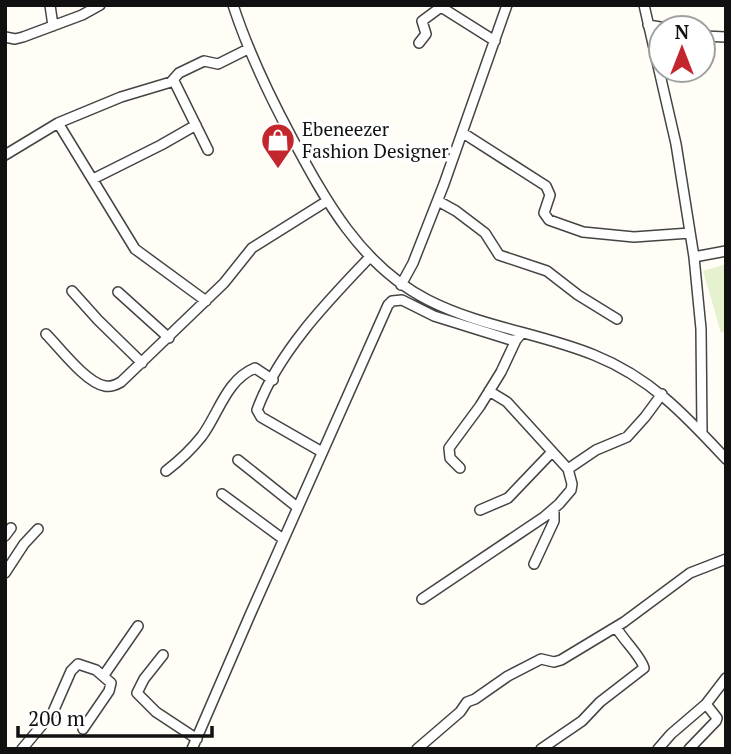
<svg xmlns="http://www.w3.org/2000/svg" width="731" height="754" viewBox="0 0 731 754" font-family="'PT Serif',serif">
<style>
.pitch{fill:#e6f2cf}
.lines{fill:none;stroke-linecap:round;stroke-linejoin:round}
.minor-casing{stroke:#444;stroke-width:12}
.minor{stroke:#fff;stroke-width:9}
.labels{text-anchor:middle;stroke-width:7;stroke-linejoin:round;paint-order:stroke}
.poi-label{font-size:19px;fill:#111;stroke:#fff;text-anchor:start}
</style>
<rect width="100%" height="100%" fill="#fffdf5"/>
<path class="pitch" d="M 726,264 L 726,331 L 721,333 L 703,271 Z"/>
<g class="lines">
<g class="minor-casing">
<path id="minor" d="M 50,5 L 53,26
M 233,5 C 248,51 268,93 291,136 C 325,200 361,266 428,300 C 481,327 540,333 594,355 C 651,378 685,415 726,459
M 644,5 L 676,144 L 694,257 L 701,329 L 702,432
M 648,25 L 666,28
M 703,36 L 726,37
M 5,37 L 15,39 L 23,37 L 82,15 L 100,5
M 419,43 L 426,34 L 422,21 L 441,7 L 495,41
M 174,81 L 208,150
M 58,123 L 135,249 L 206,301
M 463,133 L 546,186 L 550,195 L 544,213 L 549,220 L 583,232 L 634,237 L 690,233
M 5,155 L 58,123 L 121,97 L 171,82 L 179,73 L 204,61 L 218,64 L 248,49
M 93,179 L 161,145 L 196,125
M 438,201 L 456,211 L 485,233 L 499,255 L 547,271 L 578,295 L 617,319
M 694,257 L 726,251
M 401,285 L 413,263 L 444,184 L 507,5
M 72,291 L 98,320 L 142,363
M 118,292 L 169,338
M 46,334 C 59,347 86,383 105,386 C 110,387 116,385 121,382 L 224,283 L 252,248 L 327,201
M 322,452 L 261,417 L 257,410 C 278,352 328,301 370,257
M 238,460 L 297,507
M 460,468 L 450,458 L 449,448 L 480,406 L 501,372 L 516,340
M 568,469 L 596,450 L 627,437 L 645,417 L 662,394
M 166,471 C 179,461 191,450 202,436 C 219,413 226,380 255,368 L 273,380
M 222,494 L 283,539
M 480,510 L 508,498 L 551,453
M 5,536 L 11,528
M 534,564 L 554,521 L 554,509
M 5,573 L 24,544 L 38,529
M 422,599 L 544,517 L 559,504 L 571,490 L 572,484 L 568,469 L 507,402 L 489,391
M 163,655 L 144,679 L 137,693 L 156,712 L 197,739
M 104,675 L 138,626
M 22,749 L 53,712 L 71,671 L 78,664 L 96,670 L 111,683 L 109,691 L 83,729
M 192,749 L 250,615 L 388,305 L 392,301 L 402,300 L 434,316 L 511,340 L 516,340 L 521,334
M 417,749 L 460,712 L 467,702 L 475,699 L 508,676 L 541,659 L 554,662 L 561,660 L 624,622 L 690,573 L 726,559
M 541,749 L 582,721 L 600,702 L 644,668 C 641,656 623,640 616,627
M 658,749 L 671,734 L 706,704 L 726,678
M 689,749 L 716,721 L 717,718 L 706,704"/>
</g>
<use href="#minor" class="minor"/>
</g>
<defs>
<g id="shop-pin" transform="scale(1.75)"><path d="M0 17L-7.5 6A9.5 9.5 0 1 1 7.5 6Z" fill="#c4262e" stroke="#fff"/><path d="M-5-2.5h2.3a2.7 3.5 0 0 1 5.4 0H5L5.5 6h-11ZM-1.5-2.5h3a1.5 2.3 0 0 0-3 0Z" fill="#fff"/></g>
</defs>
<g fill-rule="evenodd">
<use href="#shop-pin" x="278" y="140"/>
</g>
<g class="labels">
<g class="poi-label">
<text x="302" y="136">Ebeneezer<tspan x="302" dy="22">Fashion Designer</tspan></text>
</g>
</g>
<rect width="731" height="754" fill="none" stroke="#111111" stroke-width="14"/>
<g transform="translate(682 49)"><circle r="33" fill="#ffffff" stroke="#a0a0a0" stroke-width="2"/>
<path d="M0-5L12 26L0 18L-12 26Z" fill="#c4262e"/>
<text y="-10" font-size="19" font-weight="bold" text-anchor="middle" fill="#111111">N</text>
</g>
<path d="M18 726v10h194v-10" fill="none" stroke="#111111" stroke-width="3.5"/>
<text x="28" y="726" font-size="21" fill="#111111" stroke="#ffffff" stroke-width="5" paint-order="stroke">200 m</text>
</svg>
